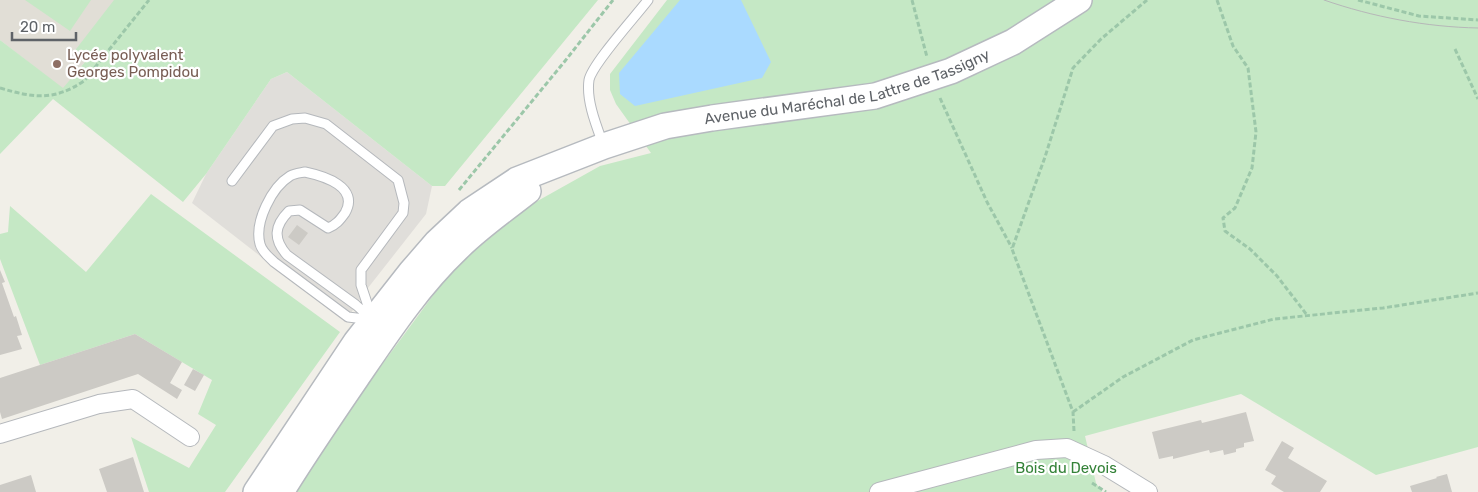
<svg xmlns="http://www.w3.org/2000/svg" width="1478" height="492" viewBox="0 0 1478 492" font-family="Rubik,sans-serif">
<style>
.industrial{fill:#e0deda}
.education{fill:#e1ded6}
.green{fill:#c5e8c5}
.water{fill:#aadaff}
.building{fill:#cccac5}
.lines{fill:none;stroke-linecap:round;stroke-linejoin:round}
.lane-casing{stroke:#b5b8bc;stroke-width:11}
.street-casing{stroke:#b5b8bc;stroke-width:20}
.secondary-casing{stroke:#b6babf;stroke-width:28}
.path{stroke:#9cc7a9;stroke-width:3;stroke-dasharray:5 2.5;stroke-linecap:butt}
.lane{stroke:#fff;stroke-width:9}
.street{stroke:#fff;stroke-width:18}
.secondary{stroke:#fff;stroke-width:25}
.tram{stroke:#b6b7b8;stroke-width:1}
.education-dot{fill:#8d6e63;stroke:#fff;stroke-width:2}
.labels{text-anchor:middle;stroke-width:4.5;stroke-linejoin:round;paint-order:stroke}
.education-label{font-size:15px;fill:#785e54;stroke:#fff;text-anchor:start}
.street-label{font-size:15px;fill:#5f6368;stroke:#fff}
.park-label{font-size:15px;fill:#348238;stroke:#fff}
</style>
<rect width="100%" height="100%" fill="#f1efe8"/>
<path class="industrial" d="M 287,72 L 432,186 L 426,214 L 364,293 L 345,322 L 192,203 L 206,174 L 271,79 Z"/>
<path class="education" d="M 0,0 L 135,0 L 63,89 L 0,40 Z"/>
<path class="green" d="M 25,0 L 91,0 L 70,31 Z
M 114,0 L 598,0 L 445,186 L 432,186 L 287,72 L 271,79 L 206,174 L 183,202 L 53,99 L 0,154 L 0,40 L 63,88 L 85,62 L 73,53 Z
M 667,0 L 1478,0 L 1478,447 L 1376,475 L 1241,394 L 1085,436 L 1096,483 L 1102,492 L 288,492 L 451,271 L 525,208 L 600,166 L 651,153 L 616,104 L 610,90 L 610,74 Z
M 151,194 L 340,332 L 225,492 L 149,492 L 131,437 L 189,468 L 216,425 L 198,414 L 212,380 L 135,334 L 40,365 L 0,259 L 0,234 L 8,232 L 10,206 L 86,272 Z"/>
<path class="water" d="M 680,0 L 741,0 L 771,62 L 762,78 L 635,106 L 620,94 L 619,73 Z"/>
<path class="building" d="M 297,225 L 308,233 L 299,245 L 288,237 Z
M 0,270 L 5,282 L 2,283 L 14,317 L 16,316 L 22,335 L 17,336 L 22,349 L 0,355 Z
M 135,334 L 182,362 L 170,383 L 182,390 L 177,399 L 138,374 L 2,419 L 0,412 L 0,378 Z
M 193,369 L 204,375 L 195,391 L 184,385 Z
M 1246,412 L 1254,441 L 1244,443 L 1244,447 L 1236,449 L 1236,452 L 1224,455 L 1223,450 L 1210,453 L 1209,450 L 1173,459 L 1173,456 L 1159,459 L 1152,432 L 1201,420 L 1202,423 Z
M 1282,441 L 1294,448 L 1288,458 L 1327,481 L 1320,492 L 1284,492 L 1271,484 L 1276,476 L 1265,470 Z
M 133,457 L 144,492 L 107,492 L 99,469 Z
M 1447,474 L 1452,492 L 1412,492 L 1410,486 L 1437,478 L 1436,477 Z
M 31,475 L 36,492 L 0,492 L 0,485 Z"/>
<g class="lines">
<g class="lane-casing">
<path id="lane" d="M 603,144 C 596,125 586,100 589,80 C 592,64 636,16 648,0
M 305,172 C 324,176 360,187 345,213 C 340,220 336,225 328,228 L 300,210 L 289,211 C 274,226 273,239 287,255 L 356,305 L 373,320 L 348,317 L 274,262 C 269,257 262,252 260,244 C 254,222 272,187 290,176 C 295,173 300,173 305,172 Z
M 232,181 L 273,126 L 292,119 L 305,118 L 326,124 L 398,180 L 404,203 L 403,213 L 361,270 L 361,285 L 372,318"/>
</g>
<g class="street-casing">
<path id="street" d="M 0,434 L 99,404 L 133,399 L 190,437
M 879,492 L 1036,450 L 1067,448 L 1104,465 L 1148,492"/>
</g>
<g class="secondary-casing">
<g id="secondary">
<path id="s1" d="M 256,492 L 356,342 L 411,272 L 437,242 L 469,212 L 517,180 L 604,146 L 665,126 L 712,118 L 875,96 L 951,71 L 1013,42 L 1079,0"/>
<path d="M 281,492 C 305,453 331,415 357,377 C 387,333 418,286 457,249 C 479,227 504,210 528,191"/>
</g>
</g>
<path class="path" d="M 912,0 L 927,57
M 1217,0 L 1233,46 L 1248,68 L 1256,132 L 1252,168 L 1235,208 L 1223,218 L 1225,231 L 1250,249 L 1277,276 L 1307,315
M 1358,0 L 1419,16 L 1478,20
M 1455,49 L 1478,99
M 0,88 C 34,98 54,101 84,81 L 149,0
M 940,98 L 987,202 L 1012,248
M 459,190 L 565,61 L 613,0
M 1073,412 L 1123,377 L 1193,340 L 1274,319 L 1383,308 L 1478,293
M 1074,431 L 1073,412 L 1012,249 L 1045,157 L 1073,68 L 1101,39 L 1147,0
M 1092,483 L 1106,492"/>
<use href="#lane" class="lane"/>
<use href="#street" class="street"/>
<use href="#secondary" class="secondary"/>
<path class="tram" d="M 1324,0 C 1373,17 1426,27 1478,28"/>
</g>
<circle class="education-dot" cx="57" cy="64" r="5"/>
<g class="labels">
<g class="education-label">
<text x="67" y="60">Lycée polyvalent<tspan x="67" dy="17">Georges Pompidou</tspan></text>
</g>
<g class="street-label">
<text dy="5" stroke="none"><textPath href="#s1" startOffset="755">Avenue du Maréchal de Lattre de Tassigny</textPath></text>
</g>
<g class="park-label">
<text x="1066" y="473">Bois du Devois</text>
</g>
</g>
<path d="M12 32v8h64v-8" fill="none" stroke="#5f6368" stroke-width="2.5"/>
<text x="20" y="32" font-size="15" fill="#5f6368" stroke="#ffffff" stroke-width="4" paint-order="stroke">20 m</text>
</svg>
